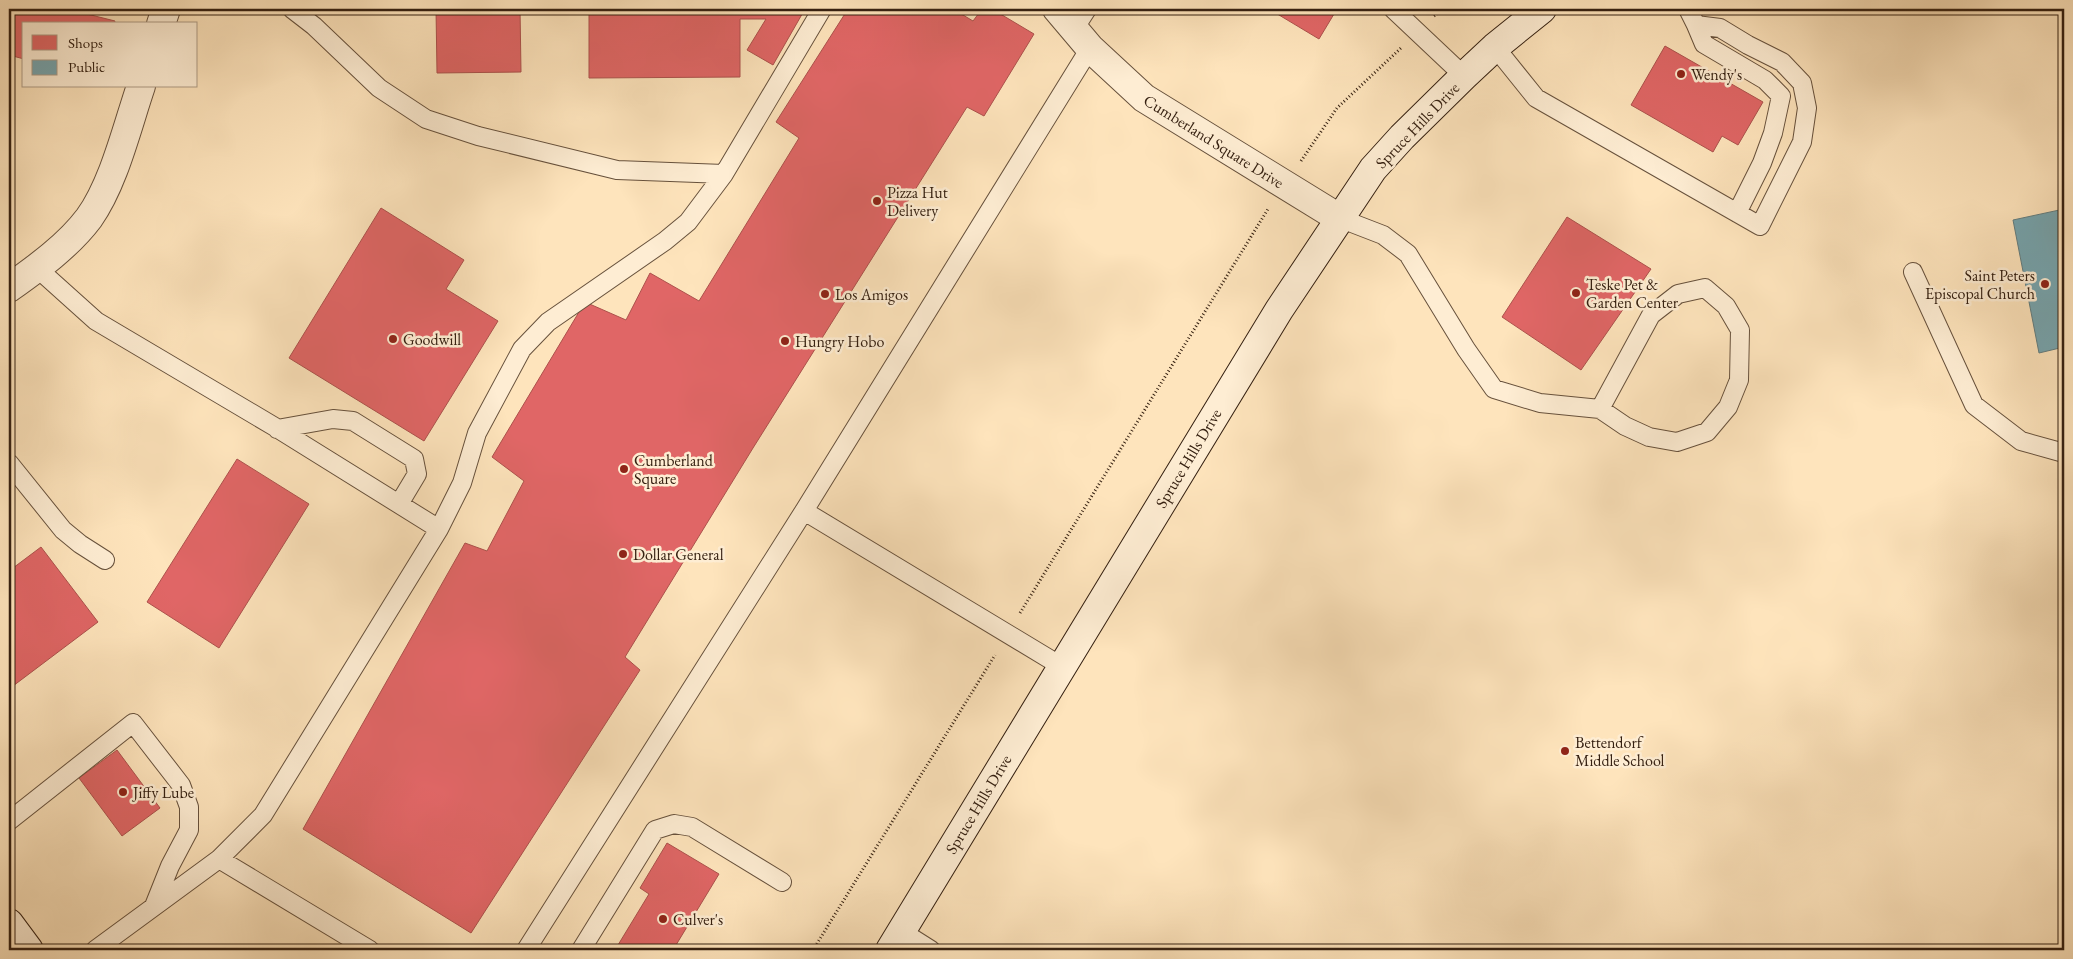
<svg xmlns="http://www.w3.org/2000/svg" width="2073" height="959" viewBox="0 0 2073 959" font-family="'EB Garamond',serif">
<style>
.shops{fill:#e06666;stroke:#ad514c}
.public{fill:#76a5af;stroke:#627d80}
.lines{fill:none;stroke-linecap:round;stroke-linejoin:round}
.lane-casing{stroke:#67513c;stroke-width:20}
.street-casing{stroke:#67513c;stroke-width:30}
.secondary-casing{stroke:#352011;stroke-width:30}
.path{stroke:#352011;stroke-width:3;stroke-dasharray:1 2.5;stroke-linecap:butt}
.lane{stroke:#feedd3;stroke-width:18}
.street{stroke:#feedd3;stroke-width:28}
.secondary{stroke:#feedd3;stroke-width:28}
.poi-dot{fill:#8f2418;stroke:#feedd3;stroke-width:2}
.labels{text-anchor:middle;stroke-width:5;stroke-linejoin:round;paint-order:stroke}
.poi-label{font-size:16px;fill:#352011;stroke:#feedd3;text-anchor:start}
.street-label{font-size:16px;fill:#352011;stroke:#feedd3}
</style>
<rect width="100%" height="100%" fill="#fee4bc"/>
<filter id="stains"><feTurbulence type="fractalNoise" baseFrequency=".004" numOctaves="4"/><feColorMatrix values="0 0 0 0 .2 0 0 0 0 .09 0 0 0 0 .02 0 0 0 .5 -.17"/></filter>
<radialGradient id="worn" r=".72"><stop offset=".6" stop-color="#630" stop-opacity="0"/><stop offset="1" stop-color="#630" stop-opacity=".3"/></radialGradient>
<path class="shops" d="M 9,9 L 67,9 L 115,21 L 114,24 L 24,24 L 24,59 L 9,55 Z
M 436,9 L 520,9 L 521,72 L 437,73 Z
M 589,9 L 805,9 L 773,65 L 747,50 L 766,19 L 740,19 L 740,77 L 589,78 Z
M 848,9 L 953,9 L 973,21 L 982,9 L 992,9 L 1034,34 L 984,116 L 967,107 L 753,448 L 625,657 L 640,670 L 471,933 L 303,829 L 465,543 L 487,551 L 524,481 L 492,457 L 585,302 L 626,320 L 650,273 L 699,301 L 799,138 L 776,122 Z
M 1269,9 L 1337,9 L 1319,39 Z
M 1665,46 L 1763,102 L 1738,145 L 1722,136 L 1713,152 L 1631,105 Z
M 381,208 L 464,260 L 446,289 L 498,321 L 424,441 L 289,358 Z
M 1567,217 L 1651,269 L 1581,370 L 1502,317 Z
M 237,459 L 309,504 L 219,648 L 147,602 Z
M 41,547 L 98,622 L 9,689 L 9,571 Z
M 117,750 L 160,808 L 122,836 L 79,778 Z
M 667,843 L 719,874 L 673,950 L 627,950 L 618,945 L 649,894 L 640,888 Z"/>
<path class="public" d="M 2064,209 L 2064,347 L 2039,353 L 2013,220 Z"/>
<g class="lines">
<g class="lane-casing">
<path id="lane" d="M 292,9 L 314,26 L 379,88 L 426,119 L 478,136 L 617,170 L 724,174
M 1393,9 L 1464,76
M 1696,25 L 1704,44 L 1765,80 L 1781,96 L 1773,133 L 1762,163 L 1737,213
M 1074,29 L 1087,9
M 1495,47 L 1536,98 L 1760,226 L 1802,142 L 1807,108 L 1802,83 L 1782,62 L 1748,45 L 1720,28 L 1696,25 L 1688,9
M 1339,218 L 1383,235 L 1408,254 L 1466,349 L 1494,389 L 1540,403 L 1600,409
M 37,268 L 96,321 L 275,427 L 439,529
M 1913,272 L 1974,405 L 2021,441 L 2064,453
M 1705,288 L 1726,306 L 1740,330 L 1739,380 L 1728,407 L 1707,432 L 1677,442 L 1649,437 L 1625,426 L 1600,409 L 1651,315 L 1678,294 Z
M 277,429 L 333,419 L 353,421 L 414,459 L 417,474 L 399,504
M 9,463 L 63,530 L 80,544 L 105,560
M 804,511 L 1061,666
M 9,821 L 133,723 L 181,785 L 189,807 L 189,830 L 170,866 L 154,906
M 901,931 L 931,950
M 95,950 L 219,859
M 370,950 L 219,859 L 263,815 L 439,529 L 462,483 L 477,433 L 522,349 L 548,322 L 665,241 L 688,222 L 724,174 L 822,9
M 526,950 L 804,511 L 1090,48
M 581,950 L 655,830 L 674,824 L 692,827 L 782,882"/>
</g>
<g class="street-casing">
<path id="street" d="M 1057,9 L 1090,48 L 1144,98 L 1339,218
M 161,24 L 166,9
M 9,288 C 37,268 68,246 89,218 C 114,183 127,127 141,86"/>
</g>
<g class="secondary-casing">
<path id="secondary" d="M 9,923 L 29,950
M 890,950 L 1279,310 L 1373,169 L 1402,137 L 1464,76 L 1495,47 L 1542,9"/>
</g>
<path class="path" d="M 1434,16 L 1444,9
M 1301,161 L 1337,108 L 1401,48
M 1020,613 L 1268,209
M 813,950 L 995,655"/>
<use href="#lane" class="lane"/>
<use href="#street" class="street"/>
<use href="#secondary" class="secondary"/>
</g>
<g class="poi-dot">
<circle cx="1681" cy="74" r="5"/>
<circle cx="877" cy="201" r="5"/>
<circle cx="2045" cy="284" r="5"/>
<circle cx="1576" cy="293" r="5"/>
<circle cx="825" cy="294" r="5"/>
<circle cx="393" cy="339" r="5"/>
<circle cx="785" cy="341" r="5"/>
<circle cx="624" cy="469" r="5"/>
<circle cx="623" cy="554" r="5"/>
<circle cx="1565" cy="751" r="5"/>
<circle cx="123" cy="792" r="5"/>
<circle cx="663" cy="919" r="5"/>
</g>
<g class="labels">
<g class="poi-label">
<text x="1691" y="80">Wendy's</text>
<text x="887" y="198">Pizza Hut<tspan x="887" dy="18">Delivery</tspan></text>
<text x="2035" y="281" text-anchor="end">Saint Peters<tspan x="2035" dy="18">Episcopal Church</tspan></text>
<text x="1586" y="290">Teske Pet &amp;<tspan x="1586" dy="18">Garden Center</tspan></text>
<text x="835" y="300">Los Amigos</text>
<text x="403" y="345">Goodwill</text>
<text x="795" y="347">Hungry Hobo</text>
<text x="634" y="466">Cumberland<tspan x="634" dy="18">Square</tspan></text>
<text x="633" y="560">Dollar General</text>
<text x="1575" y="748">Bettendorf<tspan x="1575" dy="18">Middle School</tspan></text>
<text x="133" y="798">Jiffy Lube</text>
<text x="673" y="925">Culver's</text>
</g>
<g class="street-label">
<text transform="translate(1417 125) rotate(-46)" y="6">Spruce Hills Drive</text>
<text transform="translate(1214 141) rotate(32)" y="6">Cumberland Square Drive</text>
<text transform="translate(1188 458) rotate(-59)" y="6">Spruce Hills Drive</text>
<text transform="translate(978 804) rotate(-59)" y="6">Spruce Hills Drive</text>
</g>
</g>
<rect width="2073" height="959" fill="none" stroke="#fee4bc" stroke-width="30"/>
<rect x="10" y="10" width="2053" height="939" fill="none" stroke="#352011" stroke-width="2.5"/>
<rect x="15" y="15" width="2043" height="929" fill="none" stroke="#352011"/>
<rect x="22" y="22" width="175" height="65" fill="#feedd3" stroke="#ae9b85"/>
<rect x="32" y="35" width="25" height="15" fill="#e06666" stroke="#ae9b85"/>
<text x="68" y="48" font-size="15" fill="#352011">Shops</text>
<rect x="32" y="60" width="25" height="15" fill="#76a5af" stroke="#ae9b85"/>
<text x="68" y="72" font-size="15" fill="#352011">Public</text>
<rect width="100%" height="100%" filter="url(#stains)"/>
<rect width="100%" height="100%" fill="url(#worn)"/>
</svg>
